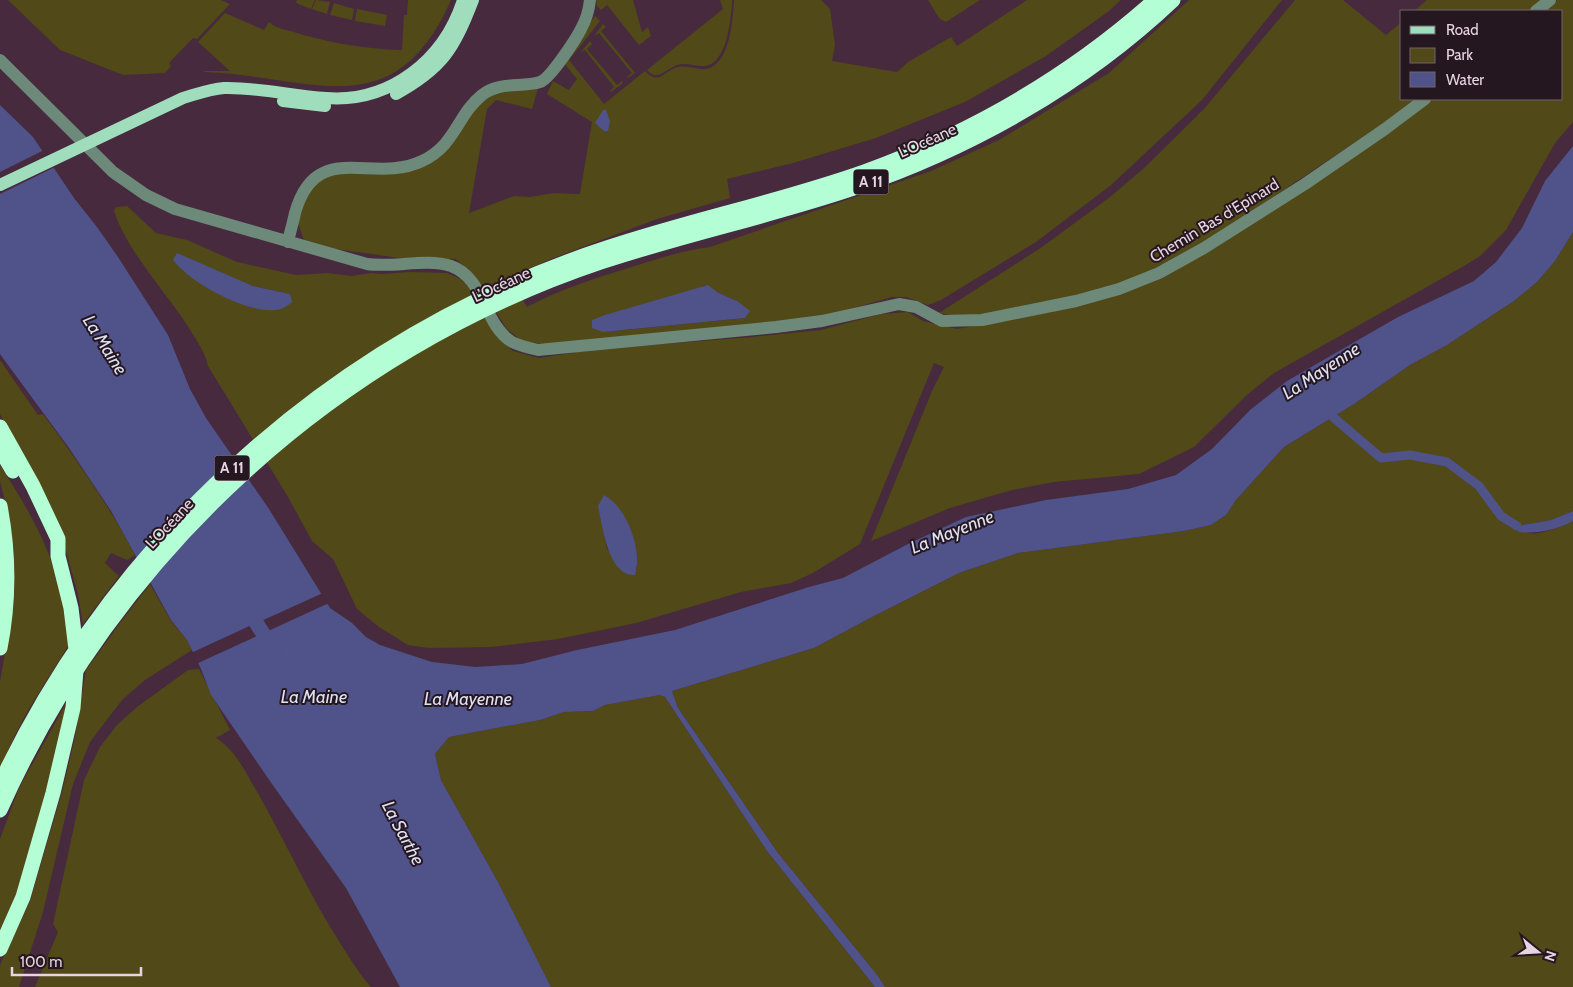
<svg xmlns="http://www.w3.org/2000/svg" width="1573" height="987" viewBox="0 0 1573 987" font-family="Cabin,sans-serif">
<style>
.green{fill:#514918;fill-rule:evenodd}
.water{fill:#50528a}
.pier{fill:#472a3d}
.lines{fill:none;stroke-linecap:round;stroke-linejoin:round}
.canal{stroke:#50528a;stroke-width:9}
.river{stroke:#50528a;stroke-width:15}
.minor{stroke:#6c8979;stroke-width:12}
.major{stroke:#a0ddbc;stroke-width:12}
.highway{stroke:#b4fed6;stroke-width:15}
.labels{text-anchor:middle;stroke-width:4;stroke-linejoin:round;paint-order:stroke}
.shield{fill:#251720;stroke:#ad9ba6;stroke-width:1}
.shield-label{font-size:15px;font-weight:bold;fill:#e7d4e0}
.street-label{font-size:16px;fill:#e7d4e0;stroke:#251720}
.water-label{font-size:18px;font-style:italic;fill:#dfe1f3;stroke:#251720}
</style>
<rect width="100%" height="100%" fill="#472a3d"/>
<path class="green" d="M 8,0 L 221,0 L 230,4 L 197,39 L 193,38 L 169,63 L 171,66 L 165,73 L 123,75 L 60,50 Z
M 297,0 L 315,0 L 311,9 L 296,3 Z
M 316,0 L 330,2 L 327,14 L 312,9 Z
M 408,0 L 451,0 C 394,129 312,76 205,72 L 203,71 L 230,71 L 198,42 L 225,13 L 264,30 L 269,22 C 275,28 285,30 294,32 C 329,43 365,49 402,50 L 404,15 L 407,15 Z
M 596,0 L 633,0 L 642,32 L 648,27 L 651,36 L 639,45 L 607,5 L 601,10 L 597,6 Z
M 720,0 L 732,0 L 732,5 C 730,22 727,63 705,66 C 696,67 686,62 677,65 C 664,70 658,82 647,70 L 723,9 Z
M 734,0 L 821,0 L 830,9 L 835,45 L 832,61 L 897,72 L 908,62 L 951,37 L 957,46 L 1027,0 L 1121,0 L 1109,11 L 1046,56 L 965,102 L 876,138 L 793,163 L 727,179 L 730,198 L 657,219 L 551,259 L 509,277 L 527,307 C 560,289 599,277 635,266 C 660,258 684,250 710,247 L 931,171 L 999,140 L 1109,73 L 1189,0 L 1282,0 L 1202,100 L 1110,186 L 1036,242 L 941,300 L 928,305 L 906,297 L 892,297 L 812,320 L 551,345 L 522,341 L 506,328 L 473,274 L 456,259 L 400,258 L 328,248 L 304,240 L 298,223 L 305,197 L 316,181 L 326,176 L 431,160 L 480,103 L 495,92 L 538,88 L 532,109 L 496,100 L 487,109 L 469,213 L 514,196 L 530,197 L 554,193 L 580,194 L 592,122 L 547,94 L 553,81 L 569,90 L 577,79 L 563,62 L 592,20 L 595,16 L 600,21 L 569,60 L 604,104 L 645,71 C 660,86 663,71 678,67 C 688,65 697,70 706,69 C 730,65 733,19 734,0 ZM 717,292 L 737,301 L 745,318 L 603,332 L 593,328 Z
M 928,0 L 980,0 L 946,22 L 939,18 Z
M 1295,0 L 1343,0 L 1386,35 L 1402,22 L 1402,99 L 1417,99 L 1402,111 L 1231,225 L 1172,260 L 1133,280 L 1066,299 L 968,318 L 939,313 L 1042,247 L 1110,197 L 1143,169 L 1204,109 Z
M 1427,0 L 1543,0 L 1529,11 L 1414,11 Z
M 1557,0 L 1573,0 L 1573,122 L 1555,143 L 1506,230 L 1480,256 L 1464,266 L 1274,373 L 1248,394 L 1194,447 L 1139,474 L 1054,482 L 1012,490 L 950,508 L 871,541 L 932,391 L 944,367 L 934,363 L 860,544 L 813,573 L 791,583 L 741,592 L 636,623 L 558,639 L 491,647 L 429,648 L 408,645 L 379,627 L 357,609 L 333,559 L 312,541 L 288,497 L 208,366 C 205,352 196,340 189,328 C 166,292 127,251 114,211 L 116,207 L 127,206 L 156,233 L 187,240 L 237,262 L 296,275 L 327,273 L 351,276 L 371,273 L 381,274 L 410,272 L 447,273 L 461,279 L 472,291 L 498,338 L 513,351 L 539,358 L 597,349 L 753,337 L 821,330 L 881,314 L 908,312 L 923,321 L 957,329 L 1051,312 L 1140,284 L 1377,140 L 1432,99 L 1562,99 L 1562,11 L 1543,11 ZM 177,254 L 253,286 L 290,294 L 230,300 ZM 630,527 L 635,547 L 637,570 L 607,549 L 603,529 Z
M 334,3 L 354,9 L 352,20 L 330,15 Z
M 357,9 L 387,15 L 385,26 L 355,21 Z
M 603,24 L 606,27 L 601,31 L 635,73 L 628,78 L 627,77 L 632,73 L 599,33 L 594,36 Z
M 590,41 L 592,44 L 587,49 L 617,85 L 622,81 L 623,83 L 611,92 L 610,91 L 614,87 L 585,50 L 580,53 Z
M 1573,232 L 1573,511 L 1551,520 L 1518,526 C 1520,528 1525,532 1528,533 C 1539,536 1563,526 1573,521 L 1573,987 L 885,987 L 878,976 L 778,853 L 678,708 L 672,691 L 814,648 L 872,617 L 959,573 L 1018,553 L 1184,531 L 1211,525 L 1226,515 L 1236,500 L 1284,447 L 1354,404 L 1410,365 L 1447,345 L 1514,301 L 1537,282 L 1555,261 Z
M 0,360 L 38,415 L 43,414 C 76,459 109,505 135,555 L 127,560 L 111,553 L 105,563 L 119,576 L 83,624 L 78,594 L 66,551 L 53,517 L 0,414 Z
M 0,465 C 17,492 35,520 47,550 C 60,579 65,612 70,643 L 27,712 L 14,737 L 0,770 L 0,682 L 12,612 L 9,518 L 0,481 Z
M 150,584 L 171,621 L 187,640 L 192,650 L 145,680 L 122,700 L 90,742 L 73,784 L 43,912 L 19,987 L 0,987 L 0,965 L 30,901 L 62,792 L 75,737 L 86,670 L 120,623 Z
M 199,669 L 230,730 L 216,738 C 237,751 246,774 259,795 C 287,845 311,898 342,946 C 351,960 360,975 371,987 L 35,987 L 58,932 L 53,924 L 84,780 L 100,747 L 117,725 L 137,707 L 188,670 Z
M 660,695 L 665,697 L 767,851 L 875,987 L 551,987 L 498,882 L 441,780 L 435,754 L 449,737 L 540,720 L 564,712 L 593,711 L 605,705 Z
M 69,698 L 64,726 L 23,880 L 0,935 L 0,839 L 19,788 Z"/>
<path class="water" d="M 0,105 L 33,137 L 74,198 L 97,227 L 118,257 L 168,335 L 190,389 L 206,418 L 269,509 L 330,608 L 352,623 L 366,637 L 380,645 L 432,662 L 475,667 L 522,664 L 577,650 L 675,630 L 809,587 L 843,578 L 908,544 L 966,517 L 1046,500 L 1128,489 L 1176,475 L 1212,449 L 1250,410 L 1287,381 L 1398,317 L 1474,281 L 1496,262 L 1522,228 L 1545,181 L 1573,146 L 1573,232 L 1555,261 L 1537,282 L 1514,301 L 1447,345 L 1410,365 L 1354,404 L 1284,447 L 1236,500 L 1226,515 L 1211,525 L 1184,531 L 1018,553 L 959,573 L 872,617 L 814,648 L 672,691 L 678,708 L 778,853 L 878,976 L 885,987 L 875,987 L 767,851 L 665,697 L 660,695 L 605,705 L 593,711 L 564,712 L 540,720 L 449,737 L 435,754 L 441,780 L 498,882 L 551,987 L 400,987 L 346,888 L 272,784 L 211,695 L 201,669 L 187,640 L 171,620 L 111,511 L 69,448 L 0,354 Z
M 603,110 L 606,110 L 610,121 L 608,131 L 604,131 L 595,123 Z
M 177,253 L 253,286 L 290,294 L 292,302 C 287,306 282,310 275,310 C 246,313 190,283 173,260 Z
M 708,285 L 717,292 L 737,301 L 750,311 L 745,318 L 603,332 L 592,328 L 592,320 L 605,315 Z
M 604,495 C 627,507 643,551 635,575 C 608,577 602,524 598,506 Z
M 1573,511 L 1573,521 C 1556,530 1538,534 1519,532 L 1516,528 L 1517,526 L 1551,520 Z"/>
<path class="pier" d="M 44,150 L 55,167 L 0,194 L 0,172 Z
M 323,593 L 329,603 L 196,664 L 191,653 L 258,622 L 264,632 L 259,622 Z"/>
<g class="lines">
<path class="canal" d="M 1333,417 L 1381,458 L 1410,455 L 1447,462 L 1479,486 L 1501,516 L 1517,526"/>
<path class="river" d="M 245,605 L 274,651"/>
<path class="minor" d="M 1536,11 L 1550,0
M 0,60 L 113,172 L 146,195 L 175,209 L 367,264 C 393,268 426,258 451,266 C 485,278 483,324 512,342 C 520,346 529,348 538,350 L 776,327 L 822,321 L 899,304 L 916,307 L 942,321 L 982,320 L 1076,301 L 1119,289 L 1159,273 L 1204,248 L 1305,184 L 1385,129 L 1425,99
M 288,242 C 290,232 293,223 295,213 C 316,138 372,185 422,161 C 456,145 457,115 482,95 C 499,81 521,88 540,82 C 550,79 576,39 581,29 C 586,20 589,10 590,0"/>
<path class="major" d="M 396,94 C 443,68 454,49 473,0
M 283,101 L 325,106
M 0,185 L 183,98 C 197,94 210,89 224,88 C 258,87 292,96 326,98 C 390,103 444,60 463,0"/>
<path class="highway" d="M 0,427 L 33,486 L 58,539 L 58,556 L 71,608 L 77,658 L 73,708 L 53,793 L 23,897 L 0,949
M 0,449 L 13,471
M 0,506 C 9,553 9,602 0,648
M 0,784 C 119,531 341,335 607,248 C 691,220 779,202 864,172 C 971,133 1070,76 1155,0
M 0,810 C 114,554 335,351 601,262 C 685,234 772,216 857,187 C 973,147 1083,85 1173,0"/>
</g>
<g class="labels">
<g class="shield">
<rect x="853.5" y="169.5" width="35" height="25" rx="4"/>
<rect x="214.5" y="455.5" width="35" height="25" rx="4"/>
</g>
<g class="shield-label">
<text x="871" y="187">A 11</text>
<text x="232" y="473">A 11</text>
</g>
<g class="street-label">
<text transform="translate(927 140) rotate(-24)" y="6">L’Océane</text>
<text transform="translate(1214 220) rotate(-31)" y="6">Chemin Bas d'Epinard</text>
<text transform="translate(501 284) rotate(-25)" y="6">L’Océane</text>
<text transform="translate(169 523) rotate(-47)" y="6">L’Océane</text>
</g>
<g class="water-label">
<text transform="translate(105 345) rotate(58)" y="6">La Maine</text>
<text transform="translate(1321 371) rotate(-33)" y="6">La Mayenne</text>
<text transform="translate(952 532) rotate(-22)" y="6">La Mayenne</text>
<text x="314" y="703">La Maine</text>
<text x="468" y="705">La Mayenne</text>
<text transform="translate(403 833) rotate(62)" y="6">La Sarthe</text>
</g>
</g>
<rect x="1400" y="10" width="162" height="90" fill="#251720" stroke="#73636d"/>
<rect x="1410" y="26" width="25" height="8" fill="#a0ddbc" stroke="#73636d"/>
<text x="1446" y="35" font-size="15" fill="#e7d4e0">Road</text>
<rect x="1410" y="48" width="25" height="15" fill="#514918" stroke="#73636d"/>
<text x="1446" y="60" font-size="15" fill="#e7d4e0">Park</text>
<rect x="1410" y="72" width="25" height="15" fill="#50528a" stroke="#73636d"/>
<text x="1446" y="85" font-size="15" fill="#e7d4e0">Water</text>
<g transform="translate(1538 952) rotate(108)" stroke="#251720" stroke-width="4" paint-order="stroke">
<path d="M0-4L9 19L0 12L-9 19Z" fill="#e7d4e0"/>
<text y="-8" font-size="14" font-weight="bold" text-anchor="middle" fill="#e7d4e0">N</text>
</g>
<path d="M12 967v8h129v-8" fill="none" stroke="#e7d4e0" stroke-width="2.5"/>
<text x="20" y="967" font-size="15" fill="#e7d4e0" stroke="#251720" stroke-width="4" paint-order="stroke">100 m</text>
</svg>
